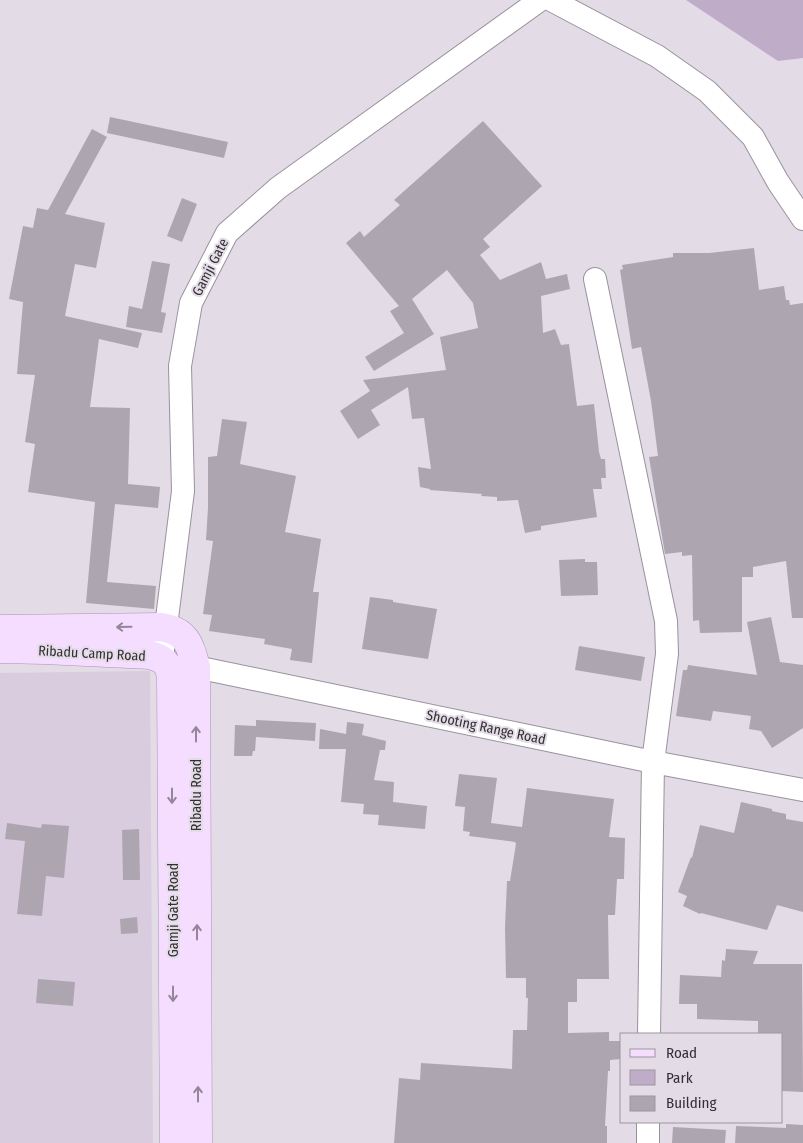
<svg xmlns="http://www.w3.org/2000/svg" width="803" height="1143" viewBox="0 0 803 1143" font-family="'Fira Sans Condensed',sans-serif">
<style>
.built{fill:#d8ccde}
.green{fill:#bfacc8}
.building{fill:#ada6b1}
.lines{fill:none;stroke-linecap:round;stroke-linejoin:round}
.minor-casing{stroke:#99929d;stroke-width:24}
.major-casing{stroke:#ac92b7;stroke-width:29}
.minor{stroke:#fff;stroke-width:22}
.major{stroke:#f4ddfe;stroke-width:28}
.oneway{stroke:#948699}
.labels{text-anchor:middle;stroke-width:4;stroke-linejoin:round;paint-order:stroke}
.street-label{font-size:14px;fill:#333034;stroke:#e3dbe6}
</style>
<rect width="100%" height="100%" fill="#e3dbe6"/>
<path class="built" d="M 150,671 L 153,1143 L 0,1143 L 0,673 Z"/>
<path class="green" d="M 686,0 L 803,0 L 803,58 L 778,61 Z"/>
<path class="building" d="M 110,117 L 228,142 L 224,158 L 107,133 Z
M 483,121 L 542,186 L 483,239 L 490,247 L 480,255 L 500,280 L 541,262 L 546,279 L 567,274 L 570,289 L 541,296 L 543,333 L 555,329 L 561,345 L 569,344 L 577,406 L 594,404 L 599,452 L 601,459 L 605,459 L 606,478 L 601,478 L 602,489 L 593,489 L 597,517 L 541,526 L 541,530 L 525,533 L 518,500 L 497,501 L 497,497 L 481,496 L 482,494 L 430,490 L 430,489 L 420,487 L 418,467 L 431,469 L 424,418 L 412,419 L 408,387 L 371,410 L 380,425 L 358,439 L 340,411 L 370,391 L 363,380 L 446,370 L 440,337 L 478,328 L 473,303 L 447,270 L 412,299 L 434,334 L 374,371 L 365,357 L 404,333 L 390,311 L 399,306 L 346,243 L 360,231 L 364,237 L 400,205 L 394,200 Z
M 92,129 L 107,137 L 65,214 L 105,223 L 96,268 L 75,264 L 65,316 L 142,333 L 138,348 L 99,339 L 90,407 L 130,408 L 128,484 L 160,487 L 158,508 L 115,504 L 107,582 L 156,586 L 154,609 L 86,603 L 95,502 L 28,492 L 35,444 L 25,442 L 35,375 L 17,374 L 23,302 L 9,299 L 23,226 L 33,228 L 37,208 L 48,210 Z
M 182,198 L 197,204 L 182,242 L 167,236 Z
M 754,248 L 759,290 L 784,286 L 786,300 L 789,300 L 790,305 L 803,303 L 803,618 L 792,618 L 786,561 L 753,567 L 753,577 L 742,577 L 742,632 L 700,633 L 699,620 L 693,621 L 692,555 L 682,556 L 682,552 L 665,554 L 649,457 L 658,456 L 651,401 L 641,347 L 632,349 L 620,270 L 623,269 L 622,265 L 673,257 L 673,253 L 709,253 Z
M 152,261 L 170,264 L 161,312 L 166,313 L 162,333 L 126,327 L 129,306 L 142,309 Z
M 222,419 L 247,422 L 240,464 L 296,476 L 285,532 L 321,539 L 313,592 L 319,592 L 312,663 L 290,660 L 292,649 L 264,644 L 265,639 L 209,631 L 212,615 L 203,614 L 213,541 L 206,540 L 208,508 L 208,457 L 217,456 Z
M 585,559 L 585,562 L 597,562 L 598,595 L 561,596 L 559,560 Z
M 370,597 L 393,600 L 393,602 L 437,609 L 428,659 L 362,649 Z
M 771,617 L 780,662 L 803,665 L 803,728 L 772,748 L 761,731 L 749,729 L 751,716 L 713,711 L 711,721 L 676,716 L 683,670 L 687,670 L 688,665 L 757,675 L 747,622 Z
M 579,646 L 645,657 L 641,681 L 575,670 Z
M 256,720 L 316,723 L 315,741 L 256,737 L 255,751 L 253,751 L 252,756 L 234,756 L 235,725 L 256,726 Z
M 347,722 L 364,724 L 362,735 L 386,741 L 385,750 L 380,750 L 374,780 L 394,782 L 393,802 L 427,806 L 425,829 L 378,825 L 379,815 L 363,814 L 364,804 L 341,802 L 346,749 L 319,749 L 320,729 L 346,734 Z
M 459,774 L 497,778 L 491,823 L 522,827 L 527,788 L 614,799 L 609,837 L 625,838 L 624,879 L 617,879 L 615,915 L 608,915 L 609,979 L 577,979 L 577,1002 L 568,1002 L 568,1033 L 609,1032 L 609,1041 L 620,1041 L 621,1059 L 610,1060 L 610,1071 L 608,1071 L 605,1126 L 607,1126 L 607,1143 L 394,1143 L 399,1078 L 420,1080 L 421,1063 L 512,1069 L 513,1030 L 527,1030 L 528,998 L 526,998 L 526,978 L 506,978 L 505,928 L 507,881 L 510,881 L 516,844 L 515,842 L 469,836 L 470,832 L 463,831 L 465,807 L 455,806 Z
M 741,802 L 772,809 L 772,811 L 786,814 L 786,819 L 803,822 L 803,912 L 777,905 L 767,930 L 701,913 L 700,914 L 683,906 L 687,896 L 678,892 L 691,857 L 692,858 L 700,825 L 734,833 Z
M 7,823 L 41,828 L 42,824 L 69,826 L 64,878 L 46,876 L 42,916 L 17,914 L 25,841 L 5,839 Z
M 139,829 L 140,880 L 123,880 L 122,830 Z
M 137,917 L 138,933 L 121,934 L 120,919 Z
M 726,949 L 758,951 L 753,964 L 802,964 L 803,1092 L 782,1091 L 782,1034 L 758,1034 L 758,1021 L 697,1019 L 697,1004 L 679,1004 L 680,975 L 721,977 L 722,960 L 725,961 Z
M 38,979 L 75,982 L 73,1006 L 36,1003 Z
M 786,1124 L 803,1125 L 803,1143 L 735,1143 L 736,1126 L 786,1128 Z
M 673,1127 L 726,1130 L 725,1143 L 672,1143 Z"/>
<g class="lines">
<g class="minor-casing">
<path id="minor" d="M 551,0 L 657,56 L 707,91 L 753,137 L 778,182 L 803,219
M 595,279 L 666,621 L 667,654 L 653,762 L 649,1034
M 162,658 L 183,491 L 180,366 L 191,303 L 227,233 L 278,188 L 540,0
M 181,667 L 196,667 L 653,762 L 803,790
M 648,1143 L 648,1122"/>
</g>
<g class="major-casing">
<path id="major" d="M 0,629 L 160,627 C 186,630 190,644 196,667 L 198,1143
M 0,649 L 44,650 L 150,655 C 164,659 169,663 171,678 L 174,1143"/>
</g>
<use href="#minor" class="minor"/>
<use href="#major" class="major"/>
</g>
<defs><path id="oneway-shaft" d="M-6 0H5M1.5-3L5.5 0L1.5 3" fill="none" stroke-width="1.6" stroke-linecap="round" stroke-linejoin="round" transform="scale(1.25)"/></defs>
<g class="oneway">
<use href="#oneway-shaft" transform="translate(124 627) rotate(179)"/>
<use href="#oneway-shaft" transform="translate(196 734) rotate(-90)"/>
<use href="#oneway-shaft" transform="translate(172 796) rotate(90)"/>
<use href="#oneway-shaft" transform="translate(197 932) rotate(-90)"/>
<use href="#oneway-shaft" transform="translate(173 994) rotate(90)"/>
<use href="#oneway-shaft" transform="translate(198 1094) rotate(-90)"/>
</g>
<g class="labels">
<g class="street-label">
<text transform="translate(210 267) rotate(-63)" y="5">Gamji Gate</text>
<text transform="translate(92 653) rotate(3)" y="5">Ribadu Camp Road</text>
<text transform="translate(486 727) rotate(12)" y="5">Shooting Range Road</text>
<text transform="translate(196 795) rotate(-90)" y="5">Ribadu Road</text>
<text transform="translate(173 910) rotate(-90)" y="5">Gamji Gate Road</text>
</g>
</g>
<rect x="620" y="1033" width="162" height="90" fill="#e3dbe6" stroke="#9d979f"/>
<rect x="630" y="1049" width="25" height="8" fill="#f4ddfe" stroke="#9d979f"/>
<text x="666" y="1058" font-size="15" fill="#333034">Road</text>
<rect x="630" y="1070" width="25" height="15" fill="#bfacc8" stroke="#9d979f"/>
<text x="666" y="1083" font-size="15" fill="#333034">Park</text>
<rect x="630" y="1096" width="25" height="15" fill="#ada6b1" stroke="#9d979f"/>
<text x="666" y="1108" font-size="15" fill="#333034">Building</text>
</svg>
